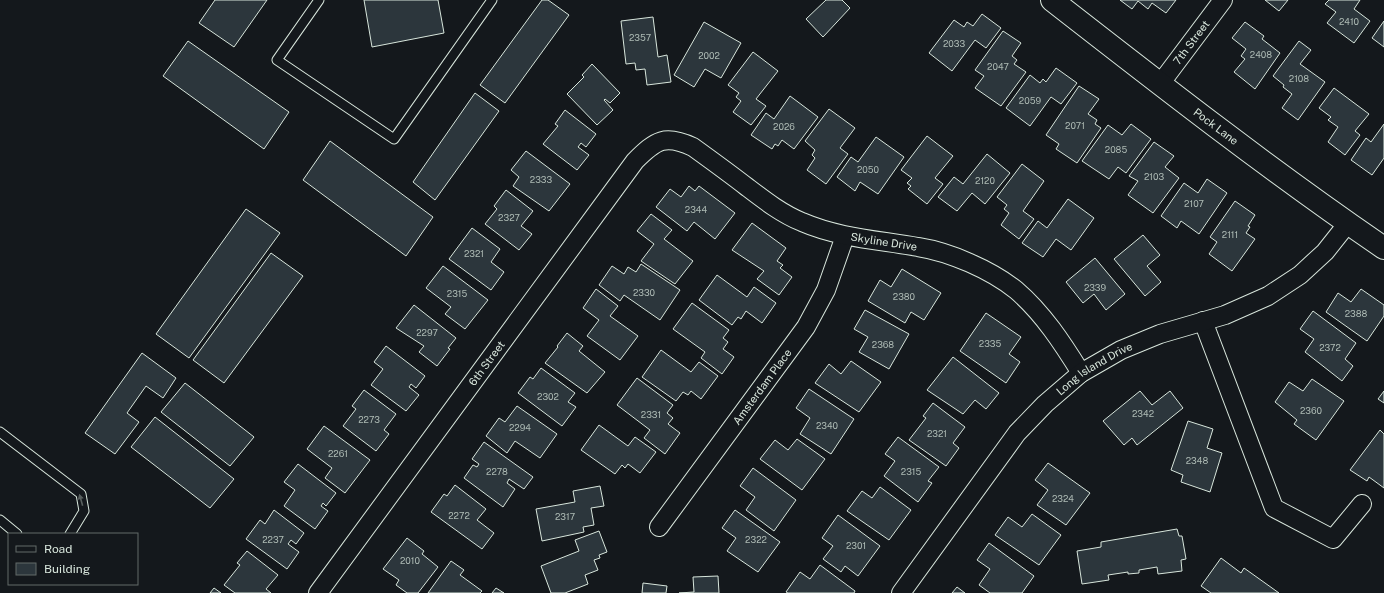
<svg xmlns="http://www.w3.org/2000/svg" width="1384" height="593" viewBox="0 0 1384 593" font-family="'Public Sans',sans-serif">
<style>
.building{fill:#2c363c;stroke:#d8e6dc}
.lines{fill:none;stroke-linecap:round;stroke-linejoin:round}
.service-casing{stroke:#d8e6dc;stroke-width:11}
.minor-casing{stroke:#d8e6dc;stroke-width:20}
.tertiary-casing{stroke:#d8e6dc;stroke-width:24}
.service{stroke:#14181c;stroke-width:9}
.minor{stroke:#14181c;stroke-width:18}
.tertiary{stroke:#14181c;stroke-width:22}
.oneway{fill:#59605f}
.labels{text-anchor:middle;stroke-width:3;stroke-linejoin:round;paint-order:stroke}
.number-label{font-size:9px;fill:#adbab4}
.street-label{font-size:11px;fill:#d8e6dc;stroke:#14181c}
</style>
<rect width="100%" height="100%" fill="#14181c"/>
<path class="building" d="M 215,0 L 267,0 L 234,47 L 199,23 Z
M 364,0 L 438,0 L 444,33 L 372,47 Z
M 542,0 L 548,0 L 569,15 L 505,103 L 480,85 Z
M 826,0 L 842,0 L 850,8 L 823,37 L 806,19 Z
M 1120,0 L 1176,0 L 1166,13 L 1152,3 L 1148,9 L 1138,1 L 1132,9 Z
M 1265,0 L 1288,0 L 1279,11 Z
M 1329,0 L 1360,0 L 1354,9 L 1370,21 L 1354,43 L 1327,23 L 1336,12 L 1325,4 Z
M 982,14 L 1001,28 L 986,48 L 975,40 L 952,71 L 929,53 L 954,20 L 964,27 L 967,22 L 973,26 Z
M 653,17 L 658,57 L 667,55 L 671,82 L 647,85 L 645,69 L 636,70 L 635,63 L 626,64 L 621,21 Z
M 1384,21 L 1384,47 L 1372,38 Z
M 704,22 L 741,43 L 721,78 L 705,69 L 694,87 L 674,75 Z
M 1245,22 L 1264,36 L 1262,39 L 1280,53 L 1255,89 L 1234,72 L 1245,59 L 1241,56 L 1246,49 L 1232,38 Z
M 1003,31 L 1021,43 L 1012,56 L 1017,60 L 1014,64 L 1026,72 L 1001,106 L 975,88 L 984,76 L 975,70 Z
M 188,41 L 289,112 L 264,149 L 163,76 Z
M 1299,41 L 1311,50 L 1300,64 L 1325,82 L 1298,120 L 1282,108 L 1292,94 L 1283,87 L 1284,85 L 1273,76 Z
M 753,52 L 778,71 L 756,99 L 766,106 L 751,125 L 733,112 L 741,101 L 736,97 L 739,93 L 728,85 Z
M 592,64 L 620,93 L 610,103 L 605,99 L 604,100 L 613,110 L 597,125 L 567,94 L 584,77 L 582,75 Z
M 1056,68 L 1077,83 L 1061,104 L 1051,97 L 1030,126 L 1006,108 L 1030,75 L 1040,83 L 1043,79 L 1046,82 Z
M 1079,86 L 1099,99 L 1088,114 L 1097,120 L 1095,124 L 1101,128 L 1077,163 L 1056,149 L 1059,144 L 1046,135 Z
M 1334,88 L 1369,114 L 1355,131 L 1360,135 L 1345,155 L 1328,142 L 1338,127 L 1328,120 L 1331,117 L 1319,108 Z
M 475,93 L 499,111 L 435,200 L 413,182 Z
M 790,96 L 818,117 L 794,149 L 782,140 L 778,146 L 775,144 L 772,149 L 751,135 L 766,113 L 774,119 Z
M 829,109 L 855,128 L 840,148 L 848,154 L 826,184 L 807,170 L 815,158 L 812,155 L 815,150 L 805,141 Z
M 565,110 L 596,134 L 586,147 L 581,143 L 578,147 L 589,155 L 577,170 L 543,144 L 558,126 L 555,124 Z
M 1131,124 L 1151,139 L 1126,173 L 1118,167 L 1109,179 L 1082,161 L 1108,125 L 1122,135 Z
M 1384,124 L 1384,158 L 1372,175 L 1351,160 L 1366,138 L 1371,142 Z
M 927,136 L 953,156 L 935,178 L 943,184 L 927,204 L 908,189 L 911,186 L 907,183 L 912,178 L 901,170 Z
M 876,137 L 904,157 L 878,194 L 860,182 L 855,191 L 837,177 L 851,157 L 858,162 Z
M 330,141 L 433,217 L 406,256 L 303,180 Z
M 1154,142 L 1174,156 L 1165,167 L 1179,178 L 1153,213 L 1128,195 L 1138,181 L 1129,176 Z
M 526,151 L 570,184 L 549,211 L 513,186 L 519,177 L 511,170 Z
M 987,154 L 1010,173 L 985,204 L 972,193 L 957,211 L 938,197 L 954,177 L 963,184 Z
M 1022,164 L 1044,181 L 1023,211 L 1034,219 L 1019,239 L 1001,225 L 1009,213 L 1004,209 L 1007,205 L 997,197 Z
M 1207,179 L 1227,193 L 1199,234 L 1181,221 L 1177,228 L 1161,216 L 1184,183 L 1198,193 Z
M 689,186 L 695,191 L 699,186 L 735,213 L 715,239 L 694,222 L 687,231 L 656,207 L 670,189 L 681,197 Z
M 506,190 L 533,211 L 521,226 L 532,234 L 519,250 L 485,224 L 497,209 L 494,206 Z
M 1068,199 L 1094,218 L 1071,250 L 1056,239 L 1043,257 L 1022,243 L 1038,221 L 1047,228 Z
M 1235,201 L 1255,215 L 1248,226 L 1250,227 L 1246,233 L 1255,239 L 1232,271 L 1209,254 L 1217,242 L 1210,237 Z
M 246,209 L 280,233 L 189,358 L 156,334 Z
M 651,214 L 672,230 L 664,239 L 693,261 L 675,284 L 641,261 L 654,244 L 637,231 Z
M 752,223 L 786,248 L 777,261 L 783,265 L 780,268 L 792,277 L 779,295 L 757,279 L 764,271 L 732,250 Z
M 472,228 L 500,249 L 491,262 L 504,272 L 491,290 L 449,259 Z
M 1143,235 L 1160,255 L 1147,266 L 1161,282 L 1145,296 L 1114,259 Z
M 271,253 L 303,276 L 224,383 L 193,360 Z
M 1095,258 L 1125,294 L 1106,310 L 1094,294 L 1083,303 L 1066,282 Z
M 641,264 L 680,290 L 660,320 L 624,295 L 620,301 L 599,285 L 612,266 L 624,274 L 628,267 L 636,272 Z
M 443,266 L 488,300 L 465,329 L 445,314 L 451,307 L 426,288 Z
M 902,269 L 941,293 L 924,320 L 911,312 L 905,323 L 868,301 L 880,280 L 891,287 Z
M 717,275 L 747,297 L 754,287 L 776,303 L 762,323 L 746,311 L 741,319 L 738,317 L 732,325 L 699,300 Z
M 596,289 L 618,306 L 610,316 L 638,336 L 620,360 L 587,336 L 599,320 L 583,308 Z
M 1361,289 L 1384,305 L 1384,316 L 1367,341 L 1326,312 L 1338,293 L 1351,302 Z
M 692,303 L 729,330 L 723,338 L 728,342 L 723,349 L 734,357 L 722,374 L 701,358 L 705,352 L 673,329 Z
M 414,305 L 456,338 L 448,348 L 450,349 L 437,366 L 419,352 L 424,346 L 396,328 Z
M 865,310 L 909,334 L 889,369 L 859,352 L 868,337 L 854,329 Z
M 1313,311 L 1356,343 L 1345,359 L 1353,366 L 1342,381 L 1305,352 L 1314,339 L 1300,329 Z
M 986,313 L 1021,337 L 1009,354 L 1020,362 L 1006,383 L 960,351 Z
M 567,333 L 583,346 L 579,351 L 605,372 L 587,393 L 545,363 L 558,347 L 557,346 Z
M 386,346 L 425,376 L 416,388 L 411,384 L 409,387 L 419,395 L 406,411 L 371,385 L 383,369 L 374,362 Z
M 661,350 L 691,372 L 699,362 L 718,376 L 701,399 L 691,391 L 688,395 L 683,392 L 676,401 L 642,377 Z
M 142,353 L 176,378 L 163,398 L 146,386 L 127,413 L 139,422 L 115,454 L 85,433 Z
M 953,357 L 999,393 L 986,409 L 975,400 L 963,414 L 927,390 Z
M 851,361 L 881,382 L 859,412 L 815,383 L 829,364 L 841,374 Z
M 541,368 L 575,393 L 568,402 L 576,407 L 562,426 L 518,393 L 530,377 L 533,379 Z
M 637,378 L 673,405 L 667,413 L 673,418 L 668,424 L 680,433 L 665,454 L 644,438 L 650,430 L 617,405 Z
M 1312,379 L 1344,401 L 1316,440 L 1294,424 L 1297,420 L 1275,402 L 1289,382 L 1303,391 Z
M 185,383 L 254,437 L 230,466 L 161,412 Z
M 809,389 L 854,419 L 831,454 L 800,434 L 810,418 L 796,408 Z
M 364,390 L 396,414 L 384,430 L 389,434 L 376,451 L 343,426 L 356,409 L 352,406 Z
M 1140,391 L 1152,405 L 1170,391 L 1183,408 L 1137,445 L 1132,438 L 1124,445 L 1103,421 Z
M 1384,391 L 1384,403 L 1378,399 Z
M 933,403 L 965,427 L 953,443 L 959,448 L 946,466 L 909,440 L 926,418 L 923,416 Z
M 517,406 L 557,434 L 540,458 L 515,441 L 507,453 L 486,436 L 499,418 L 505,422 Z
M 155,417 L 234,479 L 210,508 L 131,447 Z
M 1188,421 L 1213,429 L 1207,448 L 1222,453 L 1210,492 L 1181,482 L 1183,475 L 1171,470 Z
M 599,425 L 628,446 L 635,437 L 656,452 L 640,473 L 628,464 L 625,468 L 622,465 L 615,474 L 581,450 Z
M 324,426 L 370,460 L 345,493 L 325,478 L 332,468 L 307,449 Z
M 1380,430 L 1384,434 L 1384,488 L 1369,477 L 1367,481 L 1350,470 Z
M 898,437 L 939,467 L 928,481 L 932,483 L 918,502 L 884,476 L 895,461 L 885,454 Z
M 797,439 L 825,459 L 802,490 L 760,459 L 775,440 L 788,450 Z
M 484,442 L 533,477 L 524,489 L 509,479 L 507,483 L 515,489 L 503,507 L 464,478 L 473,465 L 477,467 L 479,464 L 472,459 Z
M 1048,463 L 1090,493 L 1066,525 L 1037,505 L 1048,490 L 1035,480 Z
M 298,464 L 336,493 L 326,506 L 323,503 L 321,506 L 328,511 L 315,529 L 284,506 L 295,490 L 284,482 Z
M 753,468 L 796,500 L 774,531 L 746,510 L 755,497 L 740,486 Z
M 455,485 L 486,509 L 477,520 L 494,533 L 482,549 L 431,512 L 444,494 L 447,496 Z
M 600,486 L 604,506 L 591,508 L 594,525 L 583,527 L 584,532 L 542,541 L 536,509 L 575,502 L 573,491 Z
M 880,487 L 911,510 L 889,540 L 847,511 L 862,491 L 872,498 Z
M 274,510 L 304,533 L 296,544 L 291,540 L 288,544 L 299,552 L 287,569 L 246,539 L 260,520 L 265,524 Z
M 735,510 L 780,542 L 758,572 L 727,551 L 736,538 L 722,528 Z
M 1032,514 L 1061,535 L 1039,565 L 995,535 L 1008,517 L 1022,527 Z
M 838,515 L 880,546 L 858,576 L 845,566 L 841,572 L 823,559 L 833,546 L 822,538 Z
M 1177,529 L 1179,536 L 1182,536 L 1186,559 L 1181,560 L 1182,571 L 1158,574 L 1157,567 L 1139,570 L 1139,573 L 1128,574 L 1128,572 L 1108,575 L 1109,580 L 1082,584 L 1077,551 L 1101,547 L 1101,542 Z
M 599,531 L 607,552 L 599,555 L 600,558 L 594,560 L 598,570 L 585,575 L 588,584 L 565,593 L 551,593 L 541,566 L 579,551 L 575,540 Z
M 407,538 L 424,551 L 422,554 L 438,567 L 418,593 L 407,593 L 396,585 L 399,580 L 383,569 Z
M 989,543 L 1034,576 L 1022,593 L 990,593 L 979,585 L 990,569 L 977,560 Z
M 247,551 L 278,575 L 266,589 L 271,593 L 235,593 L 224,585 L 240,565 L 237,563 Z
M 1221,558 L 1241,573 L 1244,568 L 1279,593 L 1211,593 L 1201,586 Z
M 451,561 L 464,570 L 460,575 L 482,591 L 480,593 L 428,593 Z
M 820,565 L 855,591 L 854,593 L 788,593 L 786,592 L 800,572 L 810,579 Z
M 718,576 L 719,593 L 679,593 L 694,592 L 693,577 Z
M 643,583 L 667,586 L 666,593 L 642,593 Z
M 957,587 L 965,593 L 952,593 Z
M 214,588 L 221,593 L 210,593 Z
M 496,588 L 504,593 L 492,593 Z"/>
<g class="lines">
<g class="service-casing">
<path id="service" d="M 319,0 L 277,60 L 394,139 L 492,0
M 0,432 L 81,494 L 84,511 L 70,534
M 0,520 L 17,534"/>
</g>
<g class="minor-casing">
<g id="minor">
<path id="s1" d="M 1160,84 L 1223,0"/>
<path d="M 1203,321 L 1274,508 L 1333,539 L 1362,504"/>
<path id="s2" d="M 659,527 L 806,327 L 826,290 L 845,236"/>
<path id="s3" d="M 318,593 L 635,161 C 656,140 665,134 693,147 C 711,160 729,173 747,187 C 764,200 782,214 802,222 C 839,238 879,240 918,247 C 950,252 991,270 1016,290 C 1043,313 1063,344 1081,373"/>
<path id="s4" d="M 901,593 L 1017,433 L 1045,404 L 1081,373 L 1121,350 L 1160,334 L 1225,315 L 1268,296 L 1300,275 L 1325,252 L 1348,223"/>
</g>
</g>
<g class="tertiary-casing">
<g id="tertiary">
<path id="s5" d="M 1052,0 C 1161,85 1270,170 1384,248"/>
</g>
</g>
<use href="#service" class="service"/>
<use href="#minor" class="minor"/>
<use href="#tertiary" class="tertiary"/>
</g>
<defs><path id="oneway-solid" d="M-6-.8H1V-3.2L6.5 0L1 3.2V.8H-6Z"/></defs>
<use class="oneway" href="#oneway-solid" transform="translate(81 500) rotate(-106)"/>
<g class="labels">
<g class="number-label">
<text x="1349" y="25">2410</text>
<text x="640" y="41">2357</text>
<text x="954" y="47">2033</text>
<text x="1261" y="58">2408</text>
<text x="709" y="59">2002</text>
<text x="998" y="70">2047</text>
<text x="1299" y="82">2108</text>
<text x="1030" y="104">2059</text>
<text x="1075" y="129">2071</text>
<text x="784" y="130">2026</text>
<text x="1116" y="153">2085</text>
<text x="868" y="173">2050</text>
<text x="1154" y="180">2103</text>
<text x="541" y="183">2333</text>
<text x="985" y="184">2120</text>
<text x="1194" y="207">2107</text>
<text x="696" y="213">2344</text>
<text x="509" y="221">2327</text>
<text x="1230" y="238">2111</text>
<text x="474" y="257">2321</text>
<text x="1095" y="291">2339</text>
<text x="644" y="296">2330</text>
<text x="457" y="297">2315</text>
<text x="904" y="300">2380</text>
<text x="1356" y="317">2388</text>
<text x="427" y="336">2297</text>
<text x="990" y="347">2335</text>
<text x="883" y="348">2368</text>
<text x="1330" y="351">2372</text>
<text x="548" y="400">2302</text>
<text x="1311" y="414">2360</text>
<text x="1143" y="417">2342</text>
<text x="651" y="418">2331</text>
<text x="369" y="423">2273</text>
<text x="827" y="429">2340</text>
<text x="520" y="431">2294</text>
<text x="937" y="437">2321</text>
<text x="338" y="457">2261</text>
<text x="1197" y="464">2348</text>
<text x="497" y="475">2278</text>
<text x="911" y="475">2315</text>
<text x="1063" y="502">2324</text>
<text x="459" y="519">2272</text>
<text x="565" y="520">2317</text>
<text x="273" y="543">2237</text>
<text x="756" y="543">2322</text>
<text x="856" y="549">2301</text>
<text x="410" y="564">2010</text>
</g>
<g class="street-label">
<text dy="4" stroke="none"><textPath href="#s1" startOffset="52">7th Street</textPath></text>
<text dy="4" stroke="none"><textPath href="#s5" startOffset="207">Pock Lane</textPath></text>
<text dy="4" stroke="none"><textPath href="#s3" startOffset="819">Skyline Drive</textPath></text>
<text dy="4" stroke="none"><textPath href="#s3" startOffset="285">6th Street</textPath></text>
<text dy="4" stroke="none"><textPath href="#s4" startOffset="299">Long Island Drive</textPath></text>
<text dy="4" stroke="none"><textPath href="#s2" startOffset="174">Amsterdam Place</textPath></text>
</g>
</g>
<rect x="8" y="533" width="130" height="52" fill="#14181c" stroke="#626a69"/>
<rect x="16" y="546" width="20" height="6" fill="#14181c" stroke="#626a69"/>
<text x="44" y="553" font-size="12" fill="#d8e6dc">Road</text>
<rect x="16" y="563" width="20" height="12" fill="#2c363c" stroke="#626a69"/>
<text x="44" y="573" font-size="12" fill="#d8e6dc">Building</text>
</svg>
